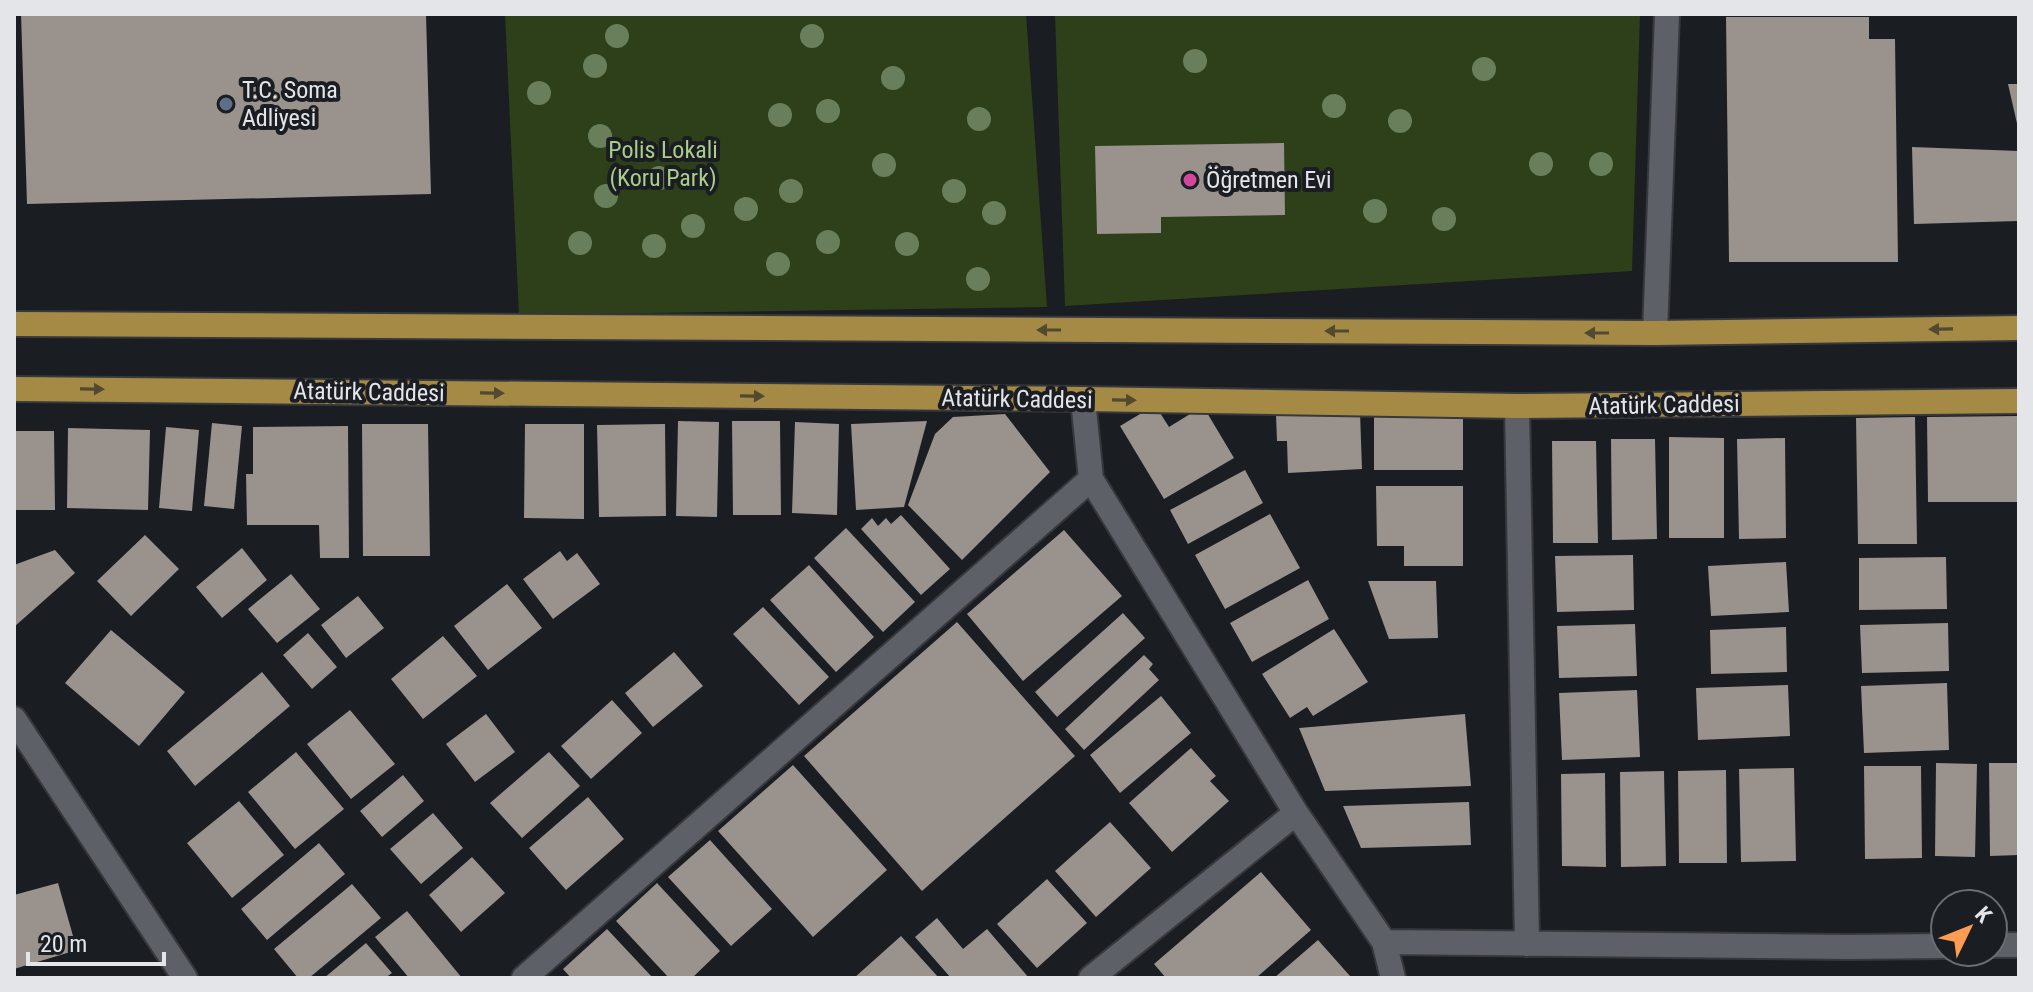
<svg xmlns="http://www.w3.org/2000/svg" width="2033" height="992" viewBox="0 0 2033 992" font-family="'Roboto Condensed',sans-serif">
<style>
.green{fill:#2d4019}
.building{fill:#99928d}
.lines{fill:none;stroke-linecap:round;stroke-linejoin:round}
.minor-casing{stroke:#36383c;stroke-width:28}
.major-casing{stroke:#36383c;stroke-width:28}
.minor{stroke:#5d6067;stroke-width:24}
.major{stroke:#a48a44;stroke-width:24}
.tree{fill:#697e5b}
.oneway{fill:#514930}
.service-dot{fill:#5c6f8a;stroke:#1a1d22;stroke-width:3}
.hotel-dot{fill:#d1479c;stroke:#1a1d22;stroke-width:3}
.labels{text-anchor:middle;stroke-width:8;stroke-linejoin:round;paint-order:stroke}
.poi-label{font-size:24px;fill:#e3e5e9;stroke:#1a1d22;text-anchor:start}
.park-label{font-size:24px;fill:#aacd89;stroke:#1a1d22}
.street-label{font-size:24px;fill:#e3e5e9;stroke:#1a1d22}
</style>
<rect width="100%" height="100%" fill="#1a1d22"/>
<path class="green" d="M 505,14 L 1026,14 L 1047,307 L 519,315 Z
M 1055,14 L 1640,14 L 1632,271 L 1065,306 Z"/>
<path class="building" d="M 21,14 L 426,14 L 431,194 L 27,204 Z
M 1726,17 L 1869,17 L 1869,39 L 1895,39 L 1898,262 L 1729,262 Z
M 2008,84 L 2019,84 L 2019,128 L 2018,128 Z
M 1284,143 L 1285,215 L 1161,217 L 1161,233 L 1097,234 L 1095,146 Z
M 1912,147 L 2019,151 L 2019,221 L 1914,224 Z
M 1155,405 L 1169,427 L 1203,406 L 1234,458 L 1164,499 L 1120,426 Z
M 1374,410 L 1463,410 L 1463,470 L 1374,470 Z
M 1360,412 L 1362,469 L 1288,473 L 1287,441 L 1277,441 L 1276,415 Z
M 1005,414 L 1050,472 L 962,560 L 908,505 L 935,434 L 953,417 Z
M 2019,416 L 2019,502 L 1928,502 L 1927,417 Z
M 1915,417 L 1917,544 L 1858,544 L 1856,418 Z
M 678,421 L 719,422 L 717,517 L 676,516 Z
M 732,421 L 780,421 L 781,515 L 733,515 Z
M 927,421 L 904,507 L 856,510 L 851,424 Z
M 795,422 L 839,424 L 837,515 L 792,513 Z
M 212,423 L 242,426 L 234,509 L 204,506 Z
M 362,424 L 428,424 L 430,556 L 363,556 Z
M 525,424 L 584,424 L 584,519 L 524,518 Z
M 665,424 L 666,516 L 599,517 L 597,425 Z
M 348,426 L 349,558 L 320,558 L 319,525 L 247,525 L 246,474 L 253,474 L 253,427 Z
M 166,427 L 199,430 L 192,511 L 159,508 Z
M 68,428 L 150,430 L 148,510 L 67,508 Z
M 14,431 L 54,431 L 55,510 L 14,510 Z
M 1669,437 L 1724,438 L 1724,538 L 1669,538 Z
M 1785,438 L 1786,538 L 1739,539 L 1737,439 Z
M 1611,439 L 1655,439 L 1657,539 L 1612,540 Z
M 1552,441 L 1596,441 L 1598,543 L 1553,543 Z
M 1245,470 L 1263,503 L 1188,544 L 1170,510 Z
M 1376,486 L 1463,486 L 1463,566 L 1404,566 L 1404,546 L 1377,546 Z
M 1270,514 L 1300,568 L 1225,609 L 1195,555 Z
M 901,515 L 950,569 L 921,595 L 861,529 L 872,518 L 878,526 L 886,518 L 891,524 Z
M 846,528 L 915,602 L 883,632 L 814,558 Z
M 1064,530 L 1122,596 L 1023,681 L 967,614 Z
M 145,535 L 179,569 L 131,616 L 97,581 Z
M 242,548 L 267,580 L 222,618 L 196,587 Z
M 55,550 L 75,573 L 14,627 L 14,565 Z
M 560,551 L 567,561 L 577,553 L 600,584 L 553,619 L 523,579 Z
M 1633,555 L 1634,610 L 1557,612 L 1555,556 Z
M 1946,557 L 1947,609 L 1859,610 L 1859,558 Z
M 1786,562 L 1789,612 L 1711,616 L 1708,566 Z
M 809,565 L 874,637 L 836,672 L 770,600 Z
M 291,574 L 320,609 L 277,643 L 248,609 Z
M 1308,580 L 1329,619 L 1252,662 L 1230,623 Z
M 1368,581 L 1436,581 L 1438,638 L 1389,639 Z
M 507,584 L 542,628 L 488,670 L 454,626 Z
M 358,596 L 384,628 L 346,658 L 321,625 Z
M 763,607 L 829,677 L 799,705 L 733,634 Z
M 1123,613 L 1145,638 L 1057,717 L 1035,692 Z
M 957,622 L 1075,756 L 922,891 L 804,756 Z
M 1948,623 L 1949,671 L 1862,673 L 1860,625 Z
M 1635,624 L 1637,676 L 1559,678 L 1557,626 Z
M 1786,627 L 1787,672 L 1711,674 L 1710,630 Z
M 1334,629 L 1368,682 L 1313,716 L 1307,707 L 1290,718 L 1262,674 Z
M 111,630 L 185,692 L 139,746 L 65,683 Z
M 308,633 L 337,667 L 312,689 L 283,655 Z
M 443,636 L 477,676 L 423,719 L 391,679 Z
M 674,652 L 703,686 L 653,727 L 625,693 Z
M 1144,655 L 1153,664 L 1149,669 L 1159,680 L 1084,750 L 1065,729 Z
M 262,672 L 290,706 L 195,786 L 167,751 Z
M 1947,683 L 1949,750 L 1864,753 L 1861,686 Z
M 1788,685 L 1790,736 L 1698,740 L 1696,688 Z
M 1637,690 L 1640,757 L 1562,760 L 1559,693 Z
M 1161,696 L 1191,733 L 1120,793 L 1090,755 Z
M 612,700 L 642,733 L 591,779 L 561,746 Z
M 350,710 L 395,764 L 351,799 L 307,744 Z
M 486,714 L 515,752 L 475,782 L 446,744 Z
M 1465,714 L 1471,786 L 1325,791 L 1299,728 Z
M 1191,748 L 1216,776 L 1210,781 L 1229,801 L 1172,852 L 1129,803 Z
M 296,752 L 344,809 L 295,849 L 248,792 Z
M 549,752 L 580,786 L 522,838 L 490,803 Z
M 1936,763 L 1977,764 L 1975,857 L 1935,856 Z
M 1989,763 L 2019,763 L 2019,855 L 1990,856 Z
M 793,765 L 887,870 L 813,937 L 718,831 Z
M 1864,766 L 1921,766 L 1922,858 L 1865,859 Z
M 1794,768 L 1796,861 L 1741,862 L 1739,769 Z
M 1726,770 L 1727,863 L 1679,863 L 1678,771 Z
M 1664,771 L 1666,866 L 1621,867 L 1620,772 Z
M 1605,773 L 1606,867 L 1562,866 L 1561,774 Z
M 403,775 L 424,801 L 382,837 L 360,811 Z
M 588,797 L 624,839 L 566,890 L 529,848 Z
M 239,801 L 284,855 L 232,898 L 187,843 Z
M 1469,802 L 1471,845 L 1361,848 L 1343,806 Z
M 433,813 L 463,848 L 421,884 L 390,849 Z
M 1110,822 L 1151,868 L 1096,917 L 1055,871 Z
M 710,840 L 772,909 L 731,946 L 668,877 Z
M 319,843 L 345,874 L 267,940 L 241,909 Z
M 472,857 L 505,893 L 461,932 L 429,895 Z
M 1261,872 L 1311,930 L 1256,978 L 1166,978 L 1154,964 Z
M 1047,879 L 1087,923 L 1037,968 L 997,924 Z
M 58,883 L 77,950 L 14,969 L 14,895 Z
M 657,883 L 720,951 L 692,978 L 669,978 L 616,921 Z
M 352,884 L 381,918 L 309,978 L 298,978 L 274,949 Z
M 407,911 L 462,978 L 409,978 L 375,937 Z
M 937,918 L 963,949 L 987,929 L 1029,978 L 951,978 L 915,937 Z
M 607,929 L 653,978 L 571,978 L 563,969 Z
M 901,936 L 939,978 L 854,978 Z
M 1318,940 L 1350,976 L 1347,978 L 1274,978 Z
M 366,943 L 392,973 L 385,978 L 324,978 Z"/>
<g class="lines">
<g class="minor-casing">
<path id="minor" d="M 1655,333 L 1667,14
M 1083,399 L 1091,479 L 1296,813 L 1384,942 L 1393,978
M 1517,406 L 1527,944
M 14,719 L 185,978
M 1384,942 L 1848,947 L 1945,946
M 1993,945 L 2019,945
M 524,978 L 1091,479
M 1091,978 L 1296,813"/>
</g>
<g class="major-casing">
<path id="major" d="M 14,324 L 1655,333 L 2019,328
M 14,389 L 1083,399 L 1517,406 L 2019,401"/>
</g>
<use href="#minor" class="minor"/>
<use href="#major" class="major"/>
</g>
<g class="tree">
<circle cx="617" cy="36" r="12"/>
<circle cx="812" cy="36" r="12"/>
<circle cx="1195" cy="61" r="12"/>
<circle cx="595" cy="66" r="12"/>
<circle cx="1484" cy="69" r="12"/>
<circle cx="893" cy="78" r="12"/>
<circle cx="539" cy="93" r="12"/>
<circle cx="1334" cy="106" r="12"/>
<circle cx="828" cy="111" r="12"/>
<circle cx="780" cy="115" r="12"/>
<circle cx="979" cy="119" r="12"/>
<circle cx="1400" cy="121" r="12"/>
<circle cx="600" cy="136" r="12"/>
<circle cx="1541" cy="164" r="12"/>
<circle cx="1601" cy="164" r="12"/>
<circle cx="884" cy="165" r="12"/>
<circle cx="659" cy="178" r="12"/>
<circle cx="791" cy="191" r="12"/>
<circle cx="954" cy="191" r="12"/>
<circle cx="606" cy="196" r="12"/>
<circle cx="746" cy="209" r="12"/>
<circle cx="1375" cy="211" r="12"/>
<circle cx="994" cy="213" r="12"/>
<circle cx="1444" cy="219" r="12"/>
<circle cx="693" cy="226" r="12"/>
<circle cx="828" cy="242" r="12"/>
<circle cx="580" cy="243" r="12"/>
<circle cx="907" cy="244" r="12"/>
<circle cx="654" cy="246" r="12"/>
<circle cx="778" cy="264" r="12"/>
<circle cx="978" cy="279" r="12"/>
</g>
<defs><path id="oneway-solid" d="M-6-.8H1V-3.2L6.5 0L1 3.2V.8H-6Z" transform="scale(2)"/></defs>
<g class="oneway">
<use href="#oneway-solid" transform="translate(1941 329) rotate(179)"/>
<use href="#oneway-solid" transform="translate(1049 330) rotate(-180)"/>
<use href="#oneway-solid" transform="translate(1337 331) rotate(-180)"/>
<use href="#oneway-solid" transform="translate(1597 333) rotate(-180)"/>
<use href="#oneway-solid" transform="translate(92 389) rotate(1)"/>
<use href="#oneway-solid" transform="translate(492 393) rotate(1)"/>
<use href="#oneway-solid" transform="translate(752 396) rotate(1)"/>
<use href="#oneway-solid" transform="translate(1124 400) rotate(1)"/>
</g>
<circle class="service-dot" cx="226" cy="104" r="8"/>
<circle class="hotel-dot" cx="1190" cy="180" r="8"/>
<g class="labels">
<g class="poi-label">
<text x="242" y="98">T.C. Soma<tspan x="242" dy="28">Adliyesi</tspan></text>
<text x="1206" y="188">Öğretmen Evi</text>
</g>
<g class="park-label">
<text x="663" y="158">Polis Lokali<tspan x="663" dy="28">(Koru Park)</tspan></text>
</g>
<g class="street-label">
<text transform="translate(369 392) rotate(1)" y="8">Atatürk Caddesi</text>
<text transform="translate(1017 399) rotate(1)" y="8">Atatürk Caddesi</text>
<text transform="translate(1664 405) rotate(-1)" y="8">Atatürk Caddesi</text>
</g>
</g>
<rect width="2033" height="992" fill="none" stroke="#e3e5e9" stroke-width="32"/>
<g transform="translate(1969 928) rotate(47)"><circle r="38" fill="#1a1d22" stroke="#6a6d72" stroke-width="2"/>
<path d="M0-6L14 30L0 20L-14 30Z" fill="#fc9d53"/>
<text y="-12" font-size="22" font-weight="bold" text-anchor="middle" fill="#e3e5e9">K</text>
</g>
<path d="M28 952v12h136v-12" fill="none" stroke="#e3e5e9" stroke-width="4"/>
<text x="40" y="952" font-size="24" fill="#e3e5e9" stroke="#1a1d22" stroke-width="6" paint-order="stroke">20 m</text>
</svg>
